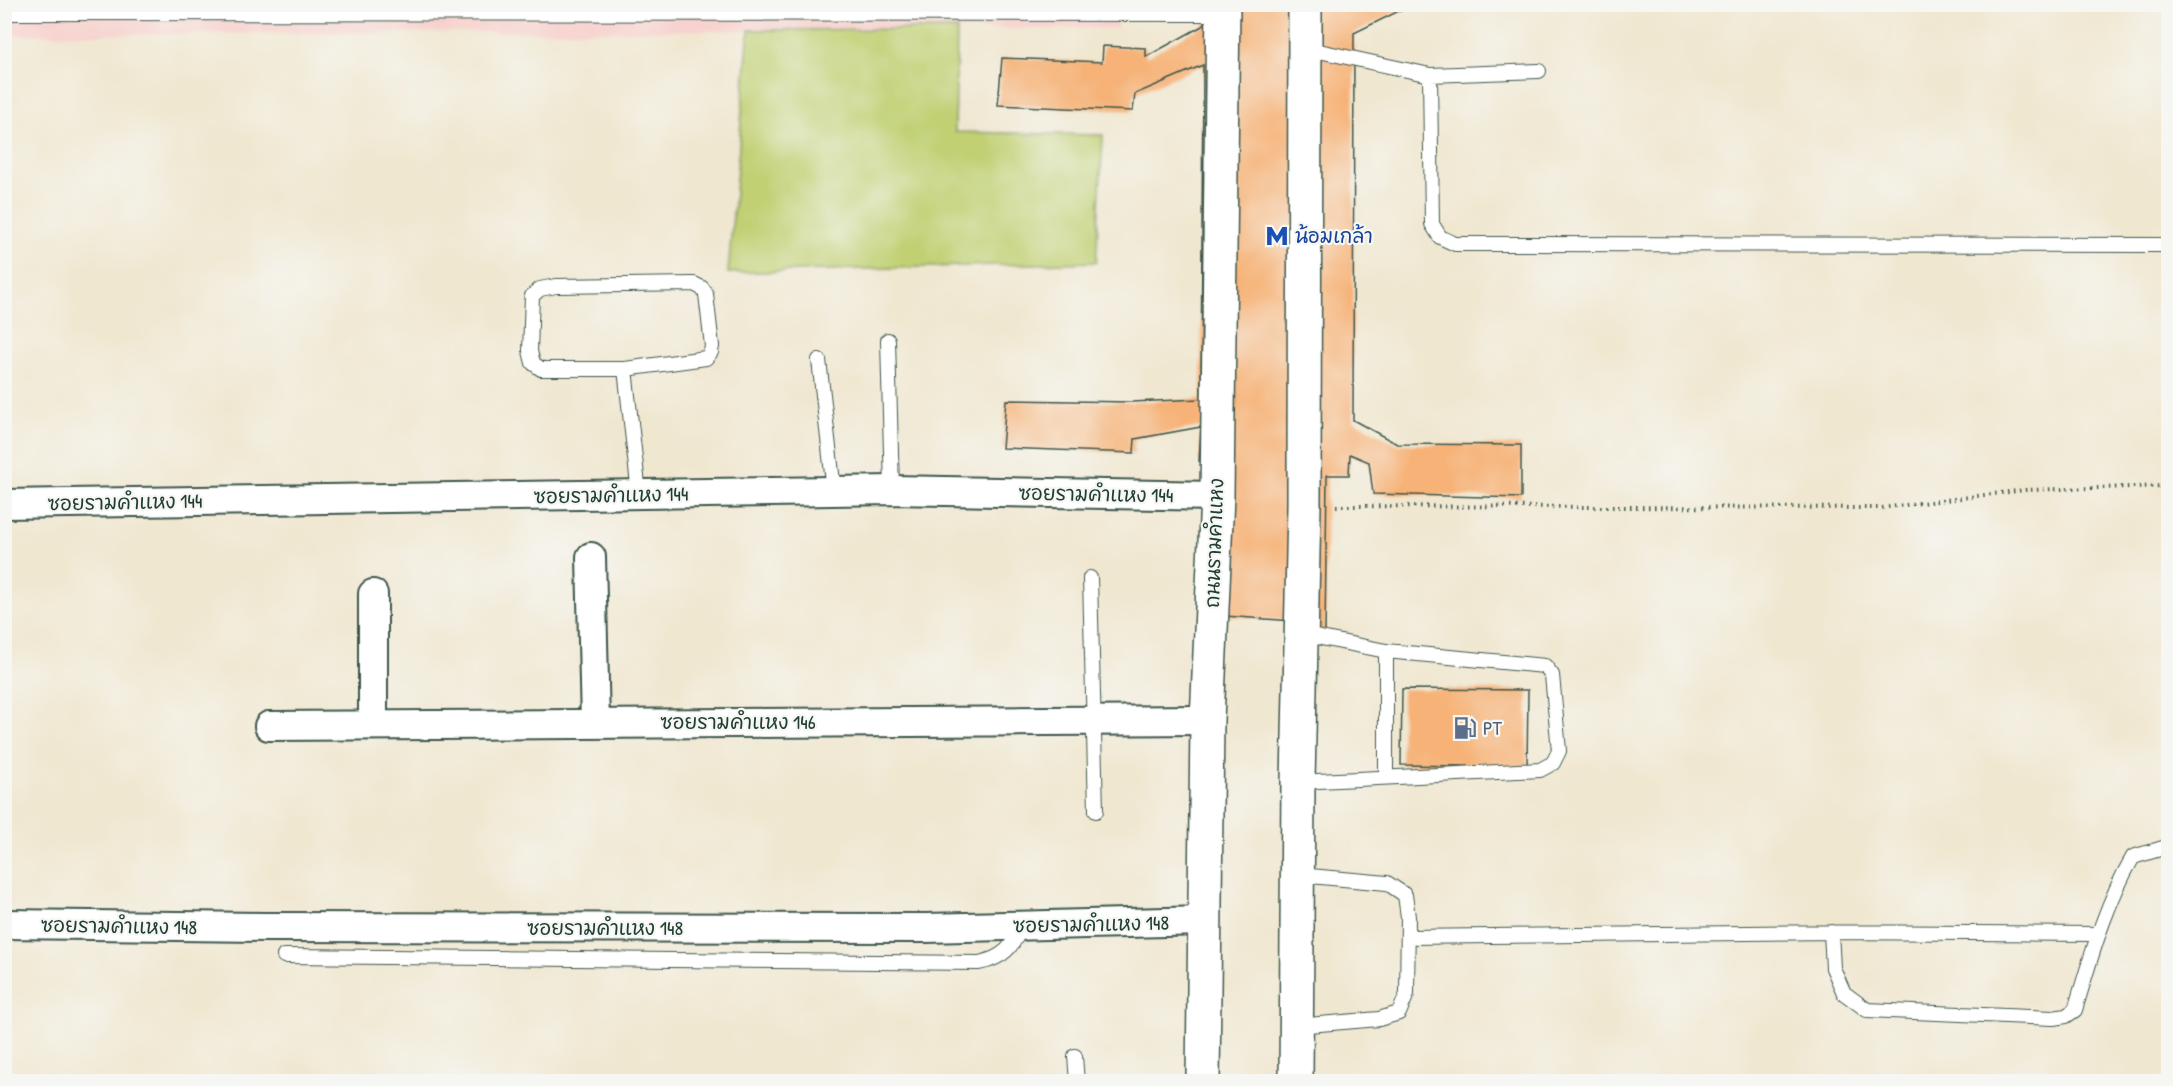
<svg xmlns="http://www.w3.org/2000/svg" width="2173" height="1086" viewBox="0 0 2173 1086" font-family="'Patrick Hand','Playpen Sans Thai',sans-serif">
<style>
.built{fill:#f7d0cc}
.green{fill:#c0d072;stroke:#708653;stroke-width:1.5}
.building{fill:#f6b277}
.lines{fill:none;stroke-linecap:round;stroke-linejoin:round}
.service-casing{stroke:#3e564b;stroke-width:16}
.minor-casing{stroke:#3e564b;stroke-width:32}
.primary-casing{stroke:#3e564b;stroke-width:36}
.path{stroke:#3e564b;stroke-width:4;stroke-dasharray:1.5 4.5;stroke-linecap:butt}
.service{stroke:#fff;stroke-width:14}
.minor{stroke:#fff;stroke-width:28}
.primary{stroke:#fff;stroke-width:33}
.labels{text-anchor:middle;stroke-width:4.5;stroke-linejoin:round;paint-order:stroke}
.transit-label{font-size:20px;fill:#164399;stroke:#f6f6f2;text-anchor:start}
.street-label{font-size:20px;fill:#1f3d34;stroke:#f6f6f2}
.service-label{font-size:20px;fill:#4e5e75;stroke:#f6f6f2;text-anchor:start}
</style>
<rect width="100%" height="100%" fill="#f6f6f2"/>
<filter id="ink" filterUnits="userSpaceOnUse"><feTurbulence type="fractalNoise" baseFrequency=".0167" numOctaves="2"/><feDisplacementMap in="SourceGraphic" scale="12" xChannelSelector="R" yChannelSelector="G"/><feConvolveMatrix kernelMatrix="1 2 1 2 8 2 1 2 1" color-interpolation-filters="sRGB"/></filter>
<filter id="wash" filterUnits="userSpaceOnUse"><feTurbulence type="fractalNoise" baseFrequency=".008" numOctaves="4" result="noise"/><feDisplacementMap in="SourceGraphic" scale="24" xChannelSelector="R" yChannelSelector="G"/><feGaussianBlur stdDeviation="1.35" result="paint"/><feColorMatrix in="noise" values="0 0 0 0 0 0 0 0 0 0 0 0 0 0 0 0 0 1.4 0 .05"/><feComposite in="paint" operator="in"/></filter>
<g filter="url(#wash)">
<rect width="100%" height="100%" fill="#f0e7d0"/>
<path class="built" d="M 1116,4 L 1117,28 L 5,35 L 4,5 Z"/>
<path class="green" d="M 957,29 L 955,132 L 1103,135 L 1096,262 L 728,273 L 749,30 Z"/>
<g id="blocks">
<path class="building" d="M 1205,4 L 1525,4 L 1525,9 L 1405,8 L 1354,33 L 1353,420 L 1397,444 L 1521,445 L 1521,498 L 1373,494 L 1369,462 L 1350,454 L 1349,475 L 1327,475 L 1325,634 L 1293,621 L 1225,616 L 1231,461 L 1199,461 L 1201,427 L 1135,439 L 1134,453 L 1002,448 L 1006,400 L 1131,402 L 1201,399 L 1203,65 L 1135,94 L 1133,111 L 998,105 L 1002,58 L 1102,62 L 1103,46 L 1146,48 L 1146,57 L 1204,25 Z
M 1402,689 L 1528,690 L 1527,767 L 1401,765 Z"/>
</g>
</g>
<g filter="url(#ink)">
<use href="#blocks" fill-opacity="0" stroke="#3e564b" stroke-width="1.5"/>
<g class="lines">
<g class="service-casing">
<path id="service" d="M 4,13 L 1222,14
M 1305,48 L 1430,75 L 1432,224 L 1440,237 L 1455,244 L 2168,245
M 1430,75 L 1539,71
M 694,284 L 702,288 L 706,294 L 712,346 L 711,352 L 706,358 L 625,369 L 541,369 L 533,363 L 530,351 L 532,296 L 540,289 L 556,286 Z
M 888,340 L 892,490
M 819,360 L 834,491
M 625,369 L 639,494
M 1090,578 L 1096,811
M 1386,777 L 1386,651
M 1298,782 L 1540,770 L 1553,763 L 1559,751 L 1552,675 L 1545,666 L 1386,651 L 1301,634
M 1831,932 L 1833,968 L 1844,993 L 1867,1010 L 2053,1018 L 2066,1016 L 2075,1010 C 2091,957 2105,905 2133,857 L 2163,848 L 2168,848
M 1408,937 L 1831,932 L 2098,934
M 284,956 L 979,963 C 1004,958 1012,947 1023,925
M 1296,1026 L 1379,1019 L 1399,1013 L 1407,994 L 1408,917 L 1405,895 L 1387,883 L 1299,875
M 1075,1056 L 1077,1082"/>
</g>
<g class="minor-casing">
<path id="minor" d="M 4,504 L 892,490 L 1217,496
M 591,557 L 595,724
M 373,594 L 373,725
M 269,726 L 1207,720
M 4,924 L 266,927 L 926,928 L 1205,921"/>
</g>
<g class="primary-casing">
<path id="primary" d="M 1203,1082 L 1207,720 L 1217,496 L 1223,4
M 1296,1082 L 1298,782 L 1304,506 L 1305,4"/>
</g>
<path class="path" d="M 1336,506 L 1881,508 L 2025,490 L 2168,486"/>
<use href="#service" class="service"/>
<use href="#minor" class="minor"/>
<use href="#primary" class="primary"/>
</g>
</g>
<defs>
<g id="metro-bare" transform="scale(1.8)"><path d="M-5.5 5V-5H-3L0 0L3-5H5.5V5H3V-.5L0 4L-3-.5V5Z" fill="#1a4fb4" stroke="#f6f6f2" stroke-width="2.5" paint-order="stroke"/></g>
<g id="fuel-bare" transform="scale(1.8)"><path d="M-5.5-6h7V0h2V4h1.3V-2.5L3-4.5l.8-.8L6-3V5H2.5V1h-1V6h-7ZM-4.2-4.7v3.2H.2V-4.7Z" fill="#5c6f8a" stroke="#f6f6f2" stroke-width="2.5" paint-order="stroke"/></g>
</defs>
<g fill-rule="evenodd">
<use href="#metro-bare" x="1277" y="236"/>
<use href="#fuel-bare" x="1465" y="728"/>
</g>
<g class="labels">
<g class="transit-label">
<text x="1295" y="243">น้อมเกล้า</text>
</g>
<g class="street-label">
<text transform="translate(1096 494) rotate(1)" y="7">ซอยรามคำแหง 144</text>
<text transform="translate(611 495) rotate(-1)" y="7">ซอยรามคำแหง 144</text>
<text transform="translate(125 502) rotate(-1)" y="7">ซอยรามคำแหง 144</text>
<text transform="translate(1214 543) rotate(-88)" y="7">ถนนรามคำแหง</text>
<text x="738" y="729">ซอยรามคำแหง 146</text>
<text transform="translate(1091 924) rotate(-1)" y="7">ซอยรามคำแหง 148</text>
<text transform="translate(119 926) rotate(1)" y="7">ซอยรามคำแหง 148</text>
<text x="605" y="935">ซอยรามคำแหง 148</text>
</g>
<g class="service-label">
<text x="1483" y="735">PT</text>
</g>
</g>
<rect width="2173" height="1086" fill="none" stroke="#f6f6f2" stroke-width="24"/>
</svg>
